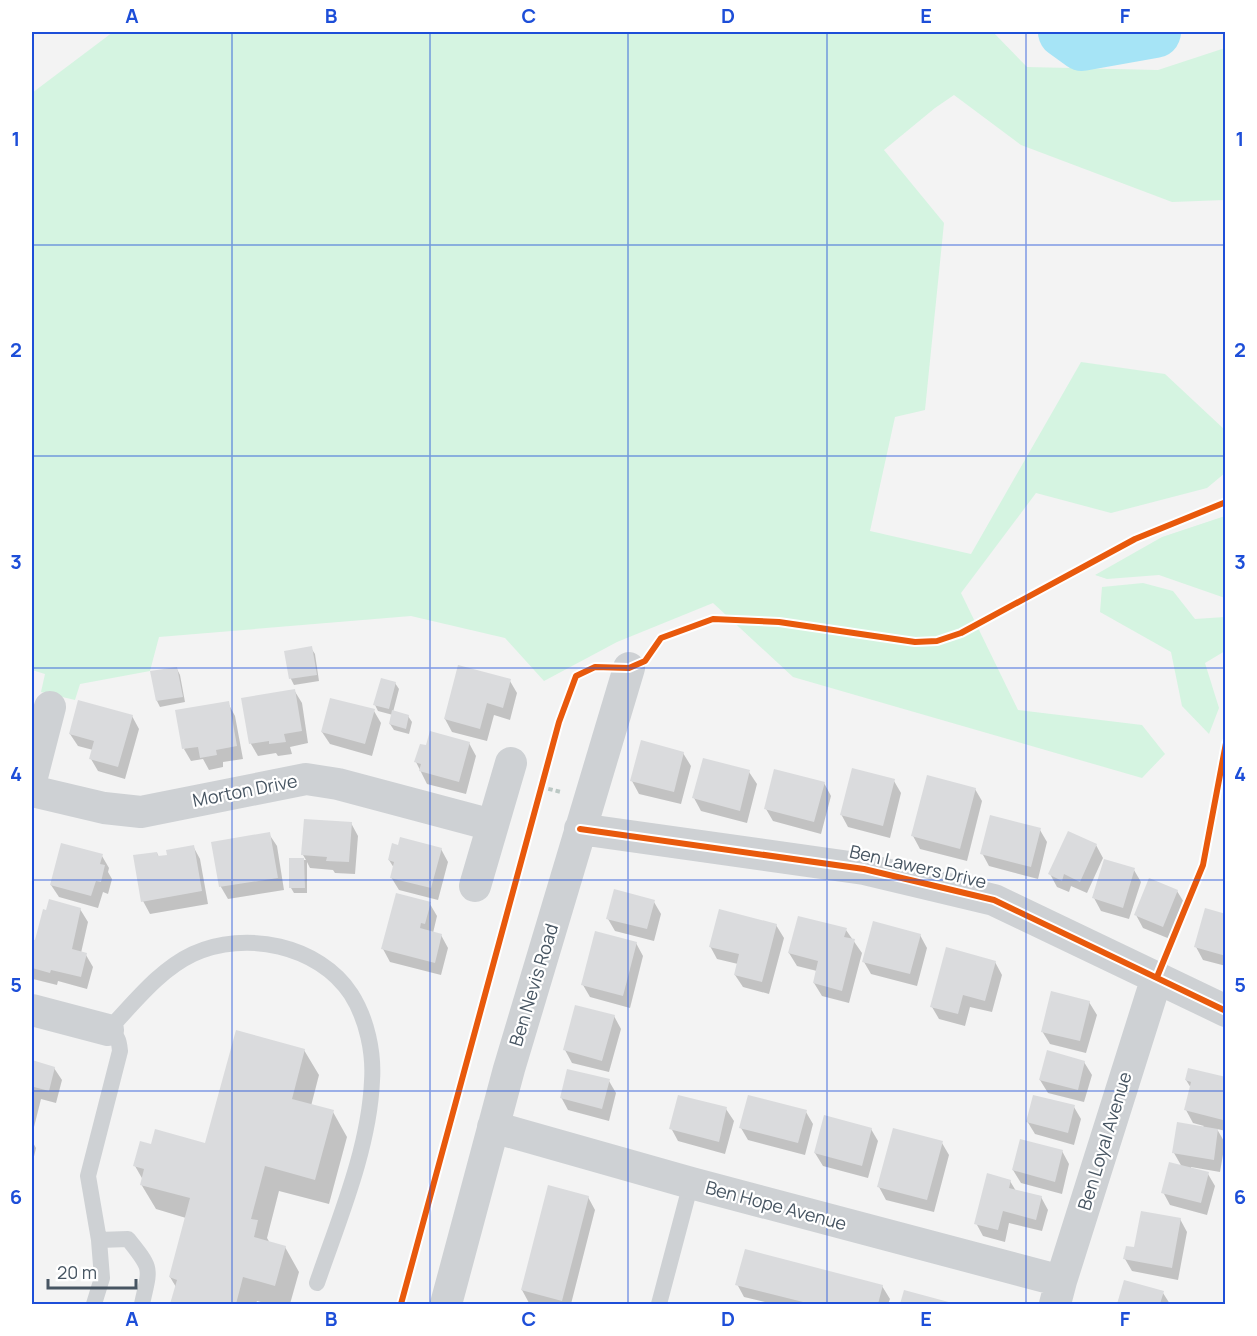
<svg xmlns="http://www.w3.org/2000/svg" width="1257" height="1336" viewBox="0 0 1257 1336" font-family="Manrope,sans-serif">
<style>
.green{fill:#d5f4e1}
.shadow{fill:#0003}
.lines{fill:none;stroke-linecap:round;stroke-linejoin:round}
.river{stroke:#a6e4f6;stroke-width:52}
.building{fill:#dadbdd}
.path{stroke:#bbc8c4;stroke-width:4;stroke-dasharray:4.5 3;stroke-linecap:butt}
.lane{stroke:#ced1d4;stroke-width:16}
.street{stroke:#ced1d4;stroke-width:32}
.cycleway-casing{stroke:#fff;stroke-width:10}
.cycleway{stroke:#e8590c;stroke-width:6}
.grid{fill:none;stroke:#1d4ed8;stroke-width:1.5;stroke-opacity:0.55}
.labels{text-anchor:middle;stroke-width:4.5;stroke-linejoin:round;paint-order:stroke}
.street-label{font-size:18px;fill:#475562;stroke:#fff}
.neatline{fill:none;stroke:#1d4ed8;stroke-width:2}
.grid-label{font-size:20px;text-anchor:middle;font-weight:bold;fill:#1d4ed8}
</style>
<rect width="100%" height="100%" fill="#f3f3f3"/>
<path class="green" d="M 113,32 L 993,32 L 1027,67 L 1158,70 L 1225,48 L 1225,200 L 1172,202 L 1021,145 L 954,95 L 935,108 L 884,150 L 944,223 L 925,410 L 895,417 L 870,531 L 971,554 L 1081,362 L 1165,374 L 1225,430 L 1225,473 L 1207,488 L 1111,513 L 1036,493 L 961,593 L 1018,710 L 1142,725 L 1165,754 L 1142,778 L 793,677 L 713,603 L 617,642 L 544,681 L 505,638 L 411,616 L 159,637 L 150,671 L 80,684 L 75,700 L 41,692 L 45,674 L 32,670 L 32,93 Z
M 1225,516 L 1225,598 L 1159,575 L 1107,579 L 1095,575 L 1162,537 Z
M 1143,583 L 1173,591 L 1195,619 L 1225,617 L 1225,651 L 1205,663 L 1219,708 L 1209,734 L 1182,706 L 1171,652 L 1100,612 L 1102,587 Z"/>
<path class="shadow" d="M 311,648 L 315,654 L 319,681 L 294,685 L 291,679 L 286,652 Z
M 177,669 L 180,675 L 185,702 L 160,707 L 157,701 L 152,673 Z
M 510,681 L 517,693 L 510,720 L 494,715 L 487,741 L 452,732 L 445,719 Z
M 395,683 L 399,689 L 393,712 L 408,716 L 412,722 L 409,734 L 394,730 L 390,724 L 393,715 L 378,711 L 375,705 Z
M 294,690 L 302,703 L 308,743 L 290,747 L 292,754 L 278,756 L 276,753 L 258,756 L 251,744 L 243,699 Z
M 32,694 L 34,700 L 32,710 Z
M 228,703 L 235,716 L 243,759 L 223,762 L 223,767 L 209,770 L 203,759 L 191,761 L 184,749 Z
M 374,711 L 381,723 L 372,756 L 330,744 L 322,732 Z
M 132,716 L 139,729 L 125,779 L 98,771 L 91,759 L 93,750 L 78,746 L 70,734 Z
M 469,743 L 476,756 L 466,794 L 427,784 L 416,762 Z
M 683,753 L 691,766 L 681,804 L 639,794 L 632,781 Z
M 749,772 L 757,784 L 747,823 L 701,811 L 694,798 Z
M 894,781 L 901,793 L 890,838 L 848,827 L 841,814 Z
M 824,783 L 831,796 L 821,834 L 773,821 L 766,809 Z
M 975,789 L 982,801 L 967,861 L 920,849 L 913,836 Z
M 351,823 L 358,836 L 355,874 L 335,873 L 333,870 L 310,868 L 307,862 L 307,893 L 294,893 L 291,888 L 291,860 L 306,860 L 303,855 Z
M 1040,830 L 1047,842 L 1038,879 L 989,866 L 982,853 Z
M 269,834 L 277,846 L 284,890 L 228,899 L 221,887 L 213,843 Z
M 1096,845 L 1103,858 L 1087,893 L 1071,886 L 1069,892 L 1057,887 L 1050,874 Z
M 193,846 L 200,859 L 208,904 L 150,914 L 143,901 L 157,853 L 159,857 L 168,856 Z
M 441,849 L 448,862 L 438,900 L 399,890 L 391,877 L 394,868 L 389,860 Z
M 102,856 L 109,868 L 108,872 L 112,879 L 108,894 L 103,892 L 98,908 L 59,897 L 51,885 Z
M 1134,870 L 1141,882 L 1129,919 L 1101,911 L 1094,898 Z
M 1177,891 L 1185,904 L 1170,939 L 1143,928 L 1136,915 Z
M 654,902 L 661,914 L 654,941 L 615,931 L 608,919 Z
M 430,904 L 437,916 L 433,933 L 441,935 L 448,948 L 441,975 L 390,962 L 383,949 Z
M 80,909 L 88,922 L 81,953 L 86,955 L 93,967 L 87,989 L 58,981 L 57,985 L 33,979 L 32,975 L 33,941 L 36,942 Z
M 1226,915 L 1226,966 L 1203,960 L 1196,947 Z
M 776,925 L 784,938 L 769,994 L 743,987 L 735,975 L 738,964 L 717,959 L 710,946 Z
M 846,930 L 862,953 L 849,1003 L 822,996 L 814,983 L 817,971 L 797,966 L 789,953 Z
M 920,935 L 927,948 L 917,986 L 871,974 L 864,962 Z
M 636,943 L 643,956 L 630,1008 L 590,997 L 583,985 Z
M 995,962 L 1002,975 L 992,1012 L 970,1007 L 965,1026 L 939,1019 L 932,1007 Z
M 1089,1002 L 1097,1015 L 1086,1053 L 1050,1044 L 1042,1031 Z
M 614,1016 L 621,1029 L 609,1072 L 572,1063 L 565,1050 Z
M 304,1050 L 319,1075 L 311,1106 L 333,1112 L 347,1137 L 329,1204 L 279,1191 L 267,1238 L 270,1243 L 285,1247 L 299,1272 L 290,1304 L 268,1304 L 257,1301 L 256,1304 L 172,1304 L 176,1287 L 170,1277 L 186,1218 L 156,1209 L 141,1184 L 143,1180 L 135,1166 L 152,1146 L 206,1145 Z
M 32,1062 L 54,1068 L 62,1080 L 56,1103 L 41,1099 L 32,1135 Z
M 1084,1062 L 1092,1075 L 1084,1102 L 1048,1093 L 1040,1080 Z
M 1226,1079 L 1226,1131 L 1217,1129 L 1225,1143 L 1220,1172 L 1191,1167 L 1191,1169 L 1208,1174 L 1215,1186 L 1207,1215 L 1170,1205 L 1163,1192 L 1182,1167 L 1174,1153 L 1204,1126 L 1193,1123 L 1186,1110 L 1191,1088 L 1186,1080 Z
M 609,1081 L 616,1093 L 609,1121 L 568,1110 L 561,1097 Z
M 1074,1107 L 1081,1119 L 1074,1145 L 1035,1134 L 1027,1121 Z
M 726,1109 L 734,1121 L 725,1154 L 678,1141 L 671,1128 Z
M 806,1112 L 813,1124 L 805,1155 L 748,1140 L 741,1128 Z
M 871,1129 L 878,1141 L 868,1178 L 823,1166 L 815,1153 Z
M 32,1141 L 36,1148 L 32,1165 Z
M 942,1143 L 949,1155 L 934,1212 L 886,1200 L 879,1187 Z
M 1062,1151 L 1069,1164 L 1062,1194 L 1021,1183 L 1013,1170 Z
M 1010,1181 L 1016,1191 L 1041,1197 L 1048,1210 L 1042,1231 L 1009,1223 L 1005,1242 L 983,1236 L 976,1223 Z
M 588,1197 L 595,1210 L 571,1304 L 529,1303 L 522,1290 Z
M 1180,1219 L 1187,1232 L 1178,1280 L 1132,1271 L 1125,1259 Z
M 1125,1282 L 1163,1293 L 1170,1304 L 1119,1304 Z
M 737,1284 L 882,1286 L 890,1299 L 888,1304 L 773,1304 L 744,1297 Z
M 905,1292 L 953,1304 L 902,1304 Z"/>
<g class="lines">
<path class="river" d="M 1064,32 L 1082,45 L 1155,32"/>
</g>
<path class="building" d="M 312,646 L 317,675 L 289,679 L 284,651 Z
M 458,665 L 511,679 L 503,708 L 487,703 L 480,729 L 444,719 Z
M 177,667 L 183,697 L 156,701 L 150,671 Z
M 381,678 L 396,682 L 389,709 L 373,705 Z
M 295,689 L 302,731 L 284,734 L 286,742 L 269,744 L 269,741 L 249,744 L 241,698 Z
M 330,698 L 375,709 L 365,744 L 321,732 Z
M 78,700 L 133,715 L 118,767 L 89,759 L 94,741 L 69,734 Z
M 229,701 L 237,746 L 216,750 L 217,755 L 200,758 L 198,747 L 182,749 L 175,710 Z
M 392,710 L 409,715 L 406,729 L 389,724 Z
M 430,731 L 470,742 L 459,782 L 419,771 L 421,764 L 414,762 L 420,744 L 426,745 Z
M 641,740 L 684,752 L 674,792 L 630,781 Z
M 703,758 L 750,770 L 740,811 L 692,798 Z
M 852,768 L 895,779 L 883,826 L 840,815 Z
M 774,769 L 825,782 L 814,822 L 764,809 Z
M 927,775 L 976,788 L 960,849 L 911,836 Z
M 990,815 L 1041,828 L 1031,867 L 980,854 Z
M 304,819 L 352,822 L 349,862 L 326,861 L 327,857 L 301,855 Z
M 1068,831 L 1097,844 L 1080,882 L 1064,874 L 1062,881 L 1048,874 Z
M 270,832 L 278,878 L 219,887 L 211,842 Z
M 400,837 L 442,848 L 431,888 L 390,878 L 394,862 L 388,860 L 392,843 L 398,845 Z
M 61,843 L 103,854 L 100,864 L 105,865 L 101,882 L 96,881 L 91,896 L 50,885 Z
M 194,845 L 202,891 L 141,902 L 133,855 L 157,852 L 158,856 L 167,855 L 166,850 Z
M 289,858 L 304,858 L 305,888 L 289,888 Z
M 1104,859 L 1135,868 L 1123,908 L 1092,898 Z
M 1149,878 L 1178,890 L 1163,927 L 1134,915 Z
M 614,889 L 655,900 L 647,929 L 606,919 Z
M 396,893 L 431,902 L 425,924 L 421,923 L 420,928 L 442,934 L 435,963 L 381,949 Z
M 49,899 L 81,908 L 72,949 L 87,953 L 81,977 L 51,970 L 50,973 L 32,968 L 32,939 L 35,940 L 43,909 L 46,910 Z
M 1205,908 L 1226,914 L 1226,956 L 1194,947 Z
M 719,909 L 777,924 L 762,982 L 734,975 L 739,954 L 709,947 Z
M 798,916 L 847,928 L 844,937 L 855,939 L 842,991 L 813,983 L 818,961 L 788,953 Z
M 873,921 L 921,934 L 910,974 L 862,962 Z
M 595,931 L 637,942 L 623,996 L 581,985 Z
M 946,947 L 996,961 L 985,1001 L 963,995 L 958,1014 L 930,1007 Z
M 1051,991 L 1090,1001 L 1080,1041 L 1041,1032 Z
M 575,1005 L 615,1015 L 602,1061 L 563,1050 Z
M 236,1030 L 305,1049 L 292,1099 L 334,1110 L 315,1180 L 265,1166 L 251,1219 L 258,1220 L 254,1237 L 286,1246 L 275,1286 L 243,1277 L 236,1304 L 170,1304 L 177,1280 L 169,1277 L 190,1198 L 140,1185 L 144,1169 L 133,1166 L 140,1141 L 151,1144 L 155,1129 L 205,1143 Z
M 1047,1050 L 1085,1061 L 1078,1090 L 1039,1080 Z
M 32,1060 L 55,1067 L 49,1091 L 34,1087 L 32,1095 Z
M 1188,1068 L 1226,1077 L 1226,1109 L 1223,1120 L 1184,1110 L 1191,1082 L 1185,1080 Z
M 567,1069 L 610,1079 L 602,1109 L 560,1098 Z
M 678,1095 L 727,1107 L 719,1142 L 669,1129 Z
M 748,1095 L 807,1110 L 798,1143 L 739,1128 Z
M 1033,1095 L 1075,1105 L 1068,1133 L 1026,1122 Z
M 824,1115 L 872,1128 L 862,1166 L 814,1153 Z
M 1177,1122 L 1218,1129 L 1214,1160 L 1172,1153 Z
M 893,1128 L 943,1141 L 927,1200 L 877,1187 Z
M 1020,1139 L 1063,1150 L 1055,1182 L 1012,1170 Z
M 1169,1162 L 1209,1172 L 1201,1203 L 1161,1193 Z
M 987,1173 L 1011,1180 L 1009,1188 L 1042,1196 L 1036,1220 L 1003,1211 L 998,1230 L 974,1224 Z
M 548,1185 L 589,1196 L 562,1301 L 521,1290 Z
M 1141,1211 L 1181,1218 L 1172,1268 L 1123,1259 L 1126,1246 L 1134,1247 Z
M 745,1249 L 883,1285 L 878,1304 L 811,1304 L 735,1285 Z
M 1124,1280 L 1164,1291 L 1160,1304 L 1117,1304 Z
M 904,1290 L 956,1304 L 900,1304 Z"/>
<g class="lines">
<path class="path" d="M 541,787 L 561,792"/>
<path class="lane" d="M 99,1240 L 128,1239 C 153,1270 150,1267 142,1304
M 94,1304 L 102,1278 L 99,1240 L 88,1176 L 120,1051 C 119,1040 118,1036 108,1030 C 134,1003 159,970 193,954 C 245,930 319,945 351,994 C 367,1019 374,1053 372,1081 C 369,1149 339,1219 317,1283
M 659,1304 L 691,1183"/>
<path class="street" d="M 32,777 L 50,707
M 32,791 L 104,808 L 141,812 L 306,779 L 338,784 L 492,825
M 580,829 L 864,869 L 994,900 L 1226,1011
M 475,886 L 511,763
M 32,1010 L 108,1030
M 493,1127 L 691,1183 L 1061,1281
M 446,1304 L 509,1069 L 629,668
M 1055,1304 L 1061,1281 L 1157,977"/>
<g class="cycleway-casing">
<path id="cycleway" d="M 580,829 L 864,869 L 994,900 L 1226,1011
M 1157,977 L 1203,865 L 1226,743
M 401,1304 L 559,722 L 576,676 L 595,667 L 629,668 L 645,661 L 661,638 L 713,619 L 779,622 L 915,642 L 937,641 L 961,633 L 1135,539 L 1226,502"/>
</g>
<use href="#cycleway" class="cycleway"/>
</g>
<path class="grid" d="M 232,32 L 232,1304M 430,32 L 430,1304M 628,32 L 628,1304M 827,32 L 827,1304M 1026,32 L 1026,1304M 32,245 L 1226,245M 32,456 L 1226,456M 32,668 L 1226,668M 32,880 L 1226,880M 32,1091 L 1226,1091"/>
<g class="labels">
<g class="street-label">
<text transform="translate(245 791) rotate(-11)" y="6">Morton Drive</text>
<text transform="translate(918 867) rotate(13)" y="6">Ben Lawers Drive</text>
<text transform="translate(534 985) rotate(-73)" y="6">Ben Nevis Road</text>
<text transform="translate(1105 1141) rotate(-73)" y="6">Ben Loyal Avenue</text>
<text transform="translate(776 1206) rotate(15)" y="6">Ben Hope Avenue</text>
</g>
</g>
<rect width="1257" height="1336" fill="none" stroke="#ffffff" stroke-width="66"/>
<path d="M48 1279v9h88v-9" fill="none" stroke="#475562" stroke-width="3"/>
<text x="57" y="1279" font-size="18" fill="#475562" stroke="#ffffff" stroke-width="4.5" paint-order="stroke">20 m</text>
<rect x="33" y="33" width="1191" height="1270" class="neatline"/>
<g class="grid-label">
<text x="132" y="23">A</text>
<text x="331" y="23">B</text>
<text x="529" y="23">C</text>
<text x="728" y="23">D</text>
<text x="926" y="23">E</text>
<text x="1125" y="23">F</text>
<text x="16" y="146">1</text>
<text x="1240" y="146">1</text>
<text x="16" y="357">2</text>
<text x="1240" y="357">2</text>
<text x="16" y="569">3</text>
<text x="1240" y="569">3</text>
<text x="16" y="781">4</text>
<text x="1240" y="781">4</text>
<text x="16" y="992">5</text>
<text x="1240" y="992">5</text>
<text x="16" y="1204">6</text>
<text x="1240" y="1204">6</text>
<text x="132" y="1326">A</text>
<text x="331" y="1326">B</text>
<text x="529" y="1326">C</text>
<text x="728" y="1326">D</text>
<text x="926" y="1326">E</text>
<text x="1125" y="1326">F</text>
</g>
</svg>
